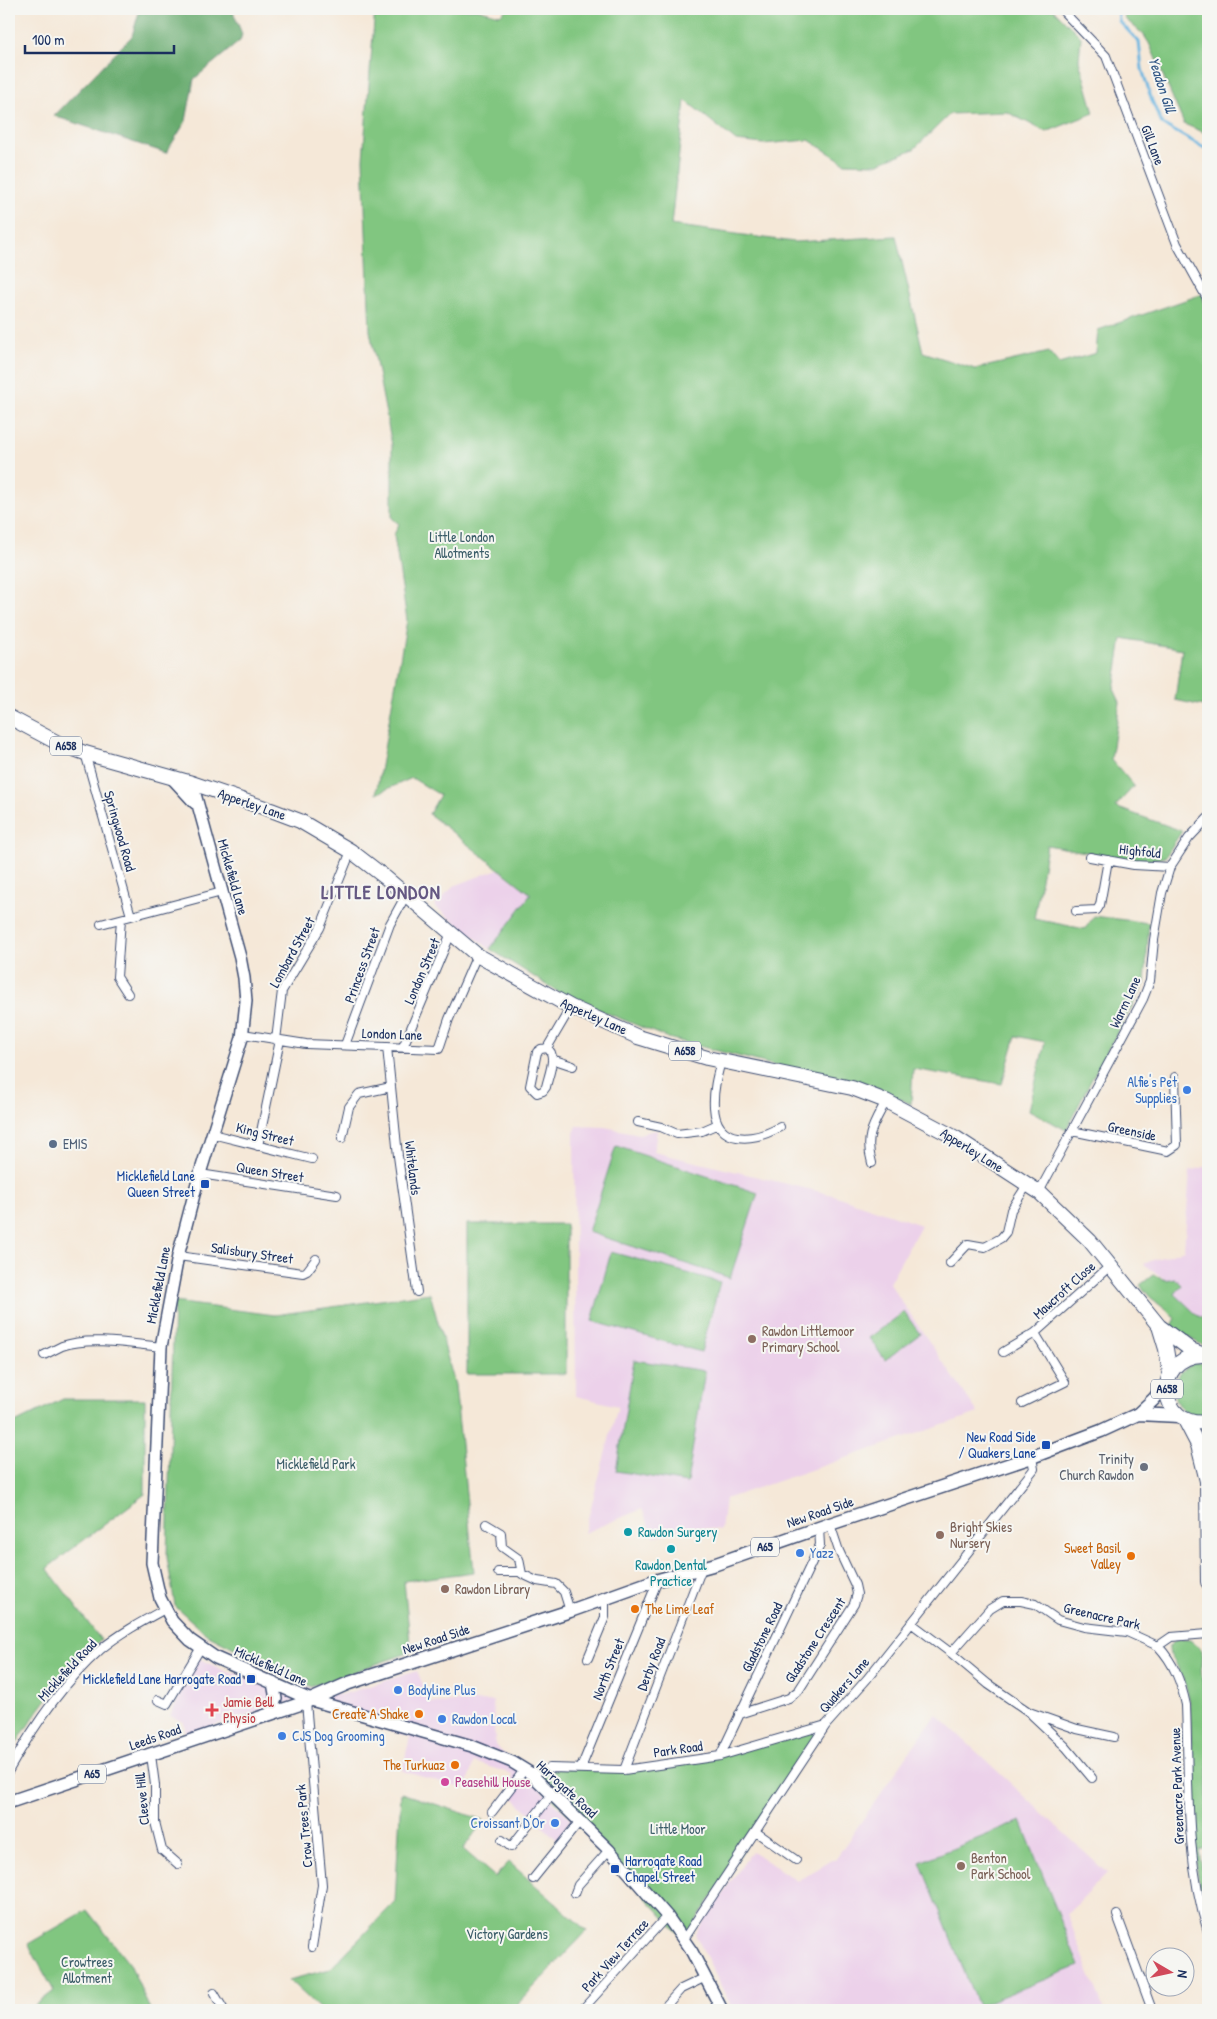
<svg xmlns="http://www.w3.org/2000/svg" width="1217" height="2019" viewBox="0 0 1217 2019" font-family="'Patrick Hand',sans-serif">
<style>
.built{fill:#ecd1ea}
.green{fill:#81c680;stroke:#4e7a6f}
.forest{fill:#68ab6e;stroke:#426d66}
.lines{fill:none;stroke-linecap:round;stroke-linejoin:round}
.stream{stroke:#68b5e1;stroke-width:3}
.minor-casing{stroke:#3c4b70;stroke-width:10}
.secondary-casing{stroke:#3c4b70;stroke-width:14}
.primary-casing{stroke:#3c4b70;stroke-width:15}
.trunk-casing{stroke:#3c4b70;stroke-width:16}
.minor{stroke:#fff;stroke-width:8}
.secondary{stroke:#fff;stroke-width:11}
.primary{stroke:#fff;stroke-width:12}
.trunk{stroke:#fff;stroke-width:14}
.shop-dot{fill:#3f7fe0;stroke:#f6f6f2;stroke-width:2}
.service-dot{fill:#5c6f8a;stroke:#f6f6f2;stroke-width:2}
.transit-dot{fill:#1a4fb4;stroke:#f6f6f2;stroke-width:2}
.education-dot{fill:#8d6e63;stroke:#f6f6f2;stroke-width:2}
.worship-dot{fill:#6b7280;stroke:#f6f6f2;stroke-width:2}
.culture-dot{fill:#0f9aa8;stroke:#f6f6f2;stroke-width:2}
.food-dot{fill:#e8710a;stroke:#f6f6f2;stroke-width:2}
.health-dot{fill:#e0444e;stroke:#f6f6f2;stroke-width:2}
.hotel-dot{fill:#d1479c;stroke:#f6f6f2;stroke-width:2}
.labels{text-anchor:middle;stroke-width:4;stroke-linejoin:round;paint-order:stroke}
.shield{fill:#f6f6f2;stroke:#5d6b8a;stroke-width:1}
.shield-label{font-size:12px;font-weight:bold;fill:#1b2f5e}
.street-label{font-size:14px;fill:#1b2f5e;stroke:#f6f6f2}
.park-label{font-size:14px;fill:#3a5c68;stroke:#f6f6f2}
.shop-label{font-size:14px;fill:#366cbe;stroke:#f6f6f2;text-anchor:start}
.service-label{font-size:14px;fill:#4e5e75;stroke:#f6f6f2;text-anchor:start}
.transit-label{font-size:14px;fill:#164399;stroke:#f6f6f2;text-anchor:end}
.education-label{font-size:14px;fill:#785e54;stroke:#f6f6f2;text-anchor:start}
.worship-label{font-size:14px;fill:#5b616d;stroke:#f6f6f2;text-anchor:end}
.culture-label{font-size:14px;fill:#0d838f;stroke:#f6f6f2;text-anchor:start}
.food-label{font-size:14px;fill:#c56008;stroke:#f6f6f2;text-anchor:end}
.health-label{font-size:14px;fill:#be3a42;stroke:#f6f6f2;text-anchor:start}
.hotel-label{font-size:14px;fill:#b23c85;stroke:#f6f6f2;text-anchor:start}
.water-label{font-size:15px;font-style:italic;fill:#325785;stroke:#f6f6f2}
.district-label{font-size:19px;font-weight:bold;letter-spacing:1px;fill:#645882;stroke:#f6f6f2}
</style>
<rect width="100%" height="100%" fill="#f6f6f2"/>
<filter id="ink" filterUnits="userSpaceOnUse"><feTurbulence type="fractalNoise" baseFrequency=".02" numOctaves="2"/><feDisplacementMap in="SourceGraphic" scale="10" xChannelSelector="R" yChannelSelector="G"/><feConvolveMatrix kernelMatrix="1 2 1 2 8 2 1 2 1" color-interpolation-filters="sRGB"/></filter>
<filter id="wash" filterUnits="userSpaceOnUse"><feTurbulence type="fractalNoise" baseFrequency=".0096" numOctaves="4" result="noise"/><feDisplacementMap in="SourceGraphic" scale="20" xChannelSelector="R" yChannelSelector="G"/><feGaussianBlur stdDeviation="1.12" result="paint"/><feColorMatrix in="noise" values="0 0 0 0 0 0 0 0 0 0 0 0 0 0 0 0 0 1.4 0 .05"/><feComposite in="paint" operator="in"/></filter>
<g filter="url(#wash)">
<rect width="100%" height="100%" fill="#f5e8d8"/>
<path class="built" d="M 498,869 L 531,894 L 490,949 L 434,906 L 454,886 Z
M 576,1126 L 605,1127 L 639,1134 L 657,1130 L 654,1152 L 833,1195 L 921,1225 L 889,1283 L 978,1413 L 725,1499 L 721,1530 L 692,1526 L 654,1537 L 642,1509 L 584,1533 L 618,1406 L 576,1396 L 574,1134 Z
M 1208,1166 L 1208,1320 L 1198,1316 L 1174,1294 L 1166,1280 L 1144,1264 L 1153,1260 L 1184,1250 L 1190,1171 Z
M 198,1658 L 227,1672 L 341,1695 L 417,1671 L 431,1703 L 493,1701 L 495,1745 L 571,1819 L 557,1840 L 512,1796 L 512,1774 L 474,1762 L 465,1789 L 402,1771 L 410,1737 L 298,1700 L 186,1734 L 184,1722 L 170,1716 Z
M 936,1714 L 1107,1873 L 1067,1914 L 1104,2010 L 733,2010 L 695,1934 L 752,1851 L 797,1881 L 836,1858 Z"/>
<path class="green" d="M 375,9 L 477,9 L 500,15 L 507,9 L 1053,9 L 1081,37 L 1079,60 L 1094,113 L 1046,132 L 1007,112 L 950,114 L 914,149 L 876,164 L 845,163 L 809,140 L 763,144 L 736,141 L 685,100 L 671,225 L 794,242 L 896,236 L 923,352 L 975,369 L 1049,352 L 1059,364 L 1096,353 L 1098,330 L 1203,294 L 1208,369 L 1208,707 L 1175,700 L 1182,649 L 1122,638 L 1114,689 L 1120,702 L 1111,759 L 1134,786 L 1115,807 L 1182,831 L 1165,857 L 1140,862 L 1047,845 L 1034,919 L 1085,929 L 1094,916 L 1149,923 L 1145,983 L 1097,1069 L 1066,1130 L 1029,1110 L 1045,1042 L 1016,1036 L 1002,1084 L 913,1069 L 911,1104 L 863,1082 L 784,1068 L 668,1038 L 563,995 L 490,949 L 531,894 L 429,814 L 440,795 L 412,778 L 376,794 L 407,620 L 394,535 L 399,524 L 392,518 L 392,445 L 370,331 L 363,159 Z
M 1126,9 L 1208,9 L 1208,134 L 1184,124 L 1149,43 L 1143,34 L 1124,18 Z
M 616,1146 L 758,1193 L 730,1278 L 588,1232 Z
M 467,1224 L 566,1224 L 566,1374 L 467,1374 Z
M 611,1252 L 720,1282 L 701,1352 L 592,1321 Z
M 1153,1275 L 1166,1280 L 1175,1278 L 1182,1285 L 1175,1294 L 1198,1316 L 1208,1320 L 1208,1348 L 1187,1337 L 1172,1326 L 1176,1318 L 1150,1297 L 1140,1285 Z
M 430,1293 L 455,1385 L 474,1572 L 404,1581 L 411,1652 L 310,1687 L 205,1633 L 175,1606 L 167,1557 L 174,1302 L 275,1315 Z
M 904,1312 L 920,1334 L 885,1360 L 869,1338 Z
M 634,1360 L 705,1371 L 687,1483 L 616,1471 Z
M 1196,1363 L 1208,1364 L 1208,1415 C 1171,1421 1160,1376 1196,1363 Z
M 63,1399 L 145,1399 L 145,1494 L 47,1568 L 101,1640 C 63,1678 36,1709 9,1756 L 9,1426 Z
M 1177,1639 L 1190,1640 L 1202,1650 L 1201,1667 L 1208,1738 L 1208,1847 L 1199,1850 L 1208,1904 L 1208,1917 C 1186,1850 1194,1776 1190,1706 C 1189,1692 1183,1679 1177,1666 C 1174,1659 1168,1655 1169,1646 Z
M 826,1725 L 684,1939 L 530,1773 L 550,1768 L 624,1770 L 720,1756 Z
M 401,1793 L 484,1820 L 463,1849 L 495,1877 L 509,1862 L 587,1931 L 512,2010 L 321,2010 L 289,1980 L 330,1969 L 395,1902 Z
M 1021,1821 L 1079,1966 L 978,2006 L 920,1862 Z
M 87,1910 L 130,1964 L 150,2010 L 29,2010 L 54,1991 L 28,1944 Z"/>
<path class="forest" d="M 140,9 L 232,9 L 242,34 L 240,41 L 194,79 L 186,121 L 166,153 L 54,116 L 132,36 Z"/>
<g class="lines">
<path class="stream" d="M 1118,9 L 1119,21 L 1139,42 L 1142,69 L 1152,101 L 1162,124 L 1208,150"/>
</g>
</g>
<g filter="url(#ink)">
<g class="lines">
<g class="minor-casing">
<path id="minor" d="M 1061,9 L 1106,56 L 1177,244 L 1208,300
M 85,753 L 131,916
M 1090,857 L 1134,865 L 1170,867
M 1076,911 L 1097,910 L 1100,905 L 1108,860
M 121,919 L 117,977 L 128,994
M 101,924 L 222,892
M 243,1034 L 306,1044 L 439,1049 L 449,1019 L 477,955
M 276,1040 L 282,991 L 320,928 L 351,851
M 345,1045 L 390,924 L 406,895
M 387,1047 L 398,1156 L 417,1292
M 403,1047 L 451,933
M 547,1048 C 558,1055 548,1076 546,1087 L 543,1091 L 537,1093 L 530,1086 L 537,1052 L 541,1049 L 547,1048 L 571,1007
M 552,1059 L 573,1066
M 721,1061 C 717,1076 713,1091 714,1107 C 716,1147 755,1141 780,1127
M 638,1122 L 661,1127 L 677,1134 L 702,1131 L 718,1124
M 1072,1131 L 1168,1151 L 1177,1145 L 1175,1077
M 212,1134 L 312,1159
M 342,1138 L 349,1107 L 359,1094 L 391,1087
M 258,1146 L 280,1040
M 872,1163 C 864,1136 874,1124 886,1101
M 200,1174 L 337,1195
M 1039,1192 L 1143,999 L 1150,981 L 1154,940 L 1162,893 L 1170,867 L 1189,838 L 1208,818
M 178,1256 L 303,1273 L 307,1271 L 316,1259
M 950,1263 L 968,1244 L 985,1247 L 1001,1238 L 1006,1232 L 1011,1210 L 1027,1185
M 1003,1352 L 1035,1333
M 44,1355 C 50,1352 56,1349 62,1346 C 89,1336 133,1344 161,1347
M 1022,1403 L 1065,1382 L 1035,1333 L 1110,1266
M 486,1524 L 501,1533 L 502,1547 L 519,1559 L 522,1574 L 537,1581 L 556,1584 L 564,1592 L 570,1611
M 498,1572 L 521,1572
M 911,1623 L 951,1653 L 988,1684 L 1029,1712 L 1077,1729 L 1114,1737
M 1158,1646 C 1174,1663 1181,1682 1186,1705 C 1189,1781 1185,1859 1208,1932
M 951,1653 L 990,1609 L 1003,1601 L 1021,1601 L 1035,1604 L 1058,1620 L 1084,1627 L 1127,1632 L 1158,1646 L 1171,1637 L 1208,1634
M 588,1658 L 605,1617 L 605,1599
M 158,1700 L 167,1704 L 200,1649
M 306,1702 L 322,1885 L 312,1947
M 739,1714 L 789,1698 L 799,1690 L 854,1604 L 857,1594 L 855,1585 L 839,1551 L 830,1524
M 1032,1715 L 1066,1747 L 1092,1778
M 151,1755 L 155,1785 L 155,1822 L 162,1850 L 178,1864
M 720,1756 L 820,1545 L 819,1528
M 581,1768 L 658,1580
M 9,1770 C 33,1727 63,1683 100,1650 C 119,1634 143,1621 165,1609
M 624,1770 L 702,1568
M 530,1773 L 550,1768 L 624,1770 L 720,1756 L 826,1725
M 492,1812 L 525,1769
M 756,1832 L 796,1860
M 502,1840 L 511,1847 L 552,1794
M 533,1879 L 580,1821
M 575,1893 L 578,1885 L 609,1850
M 1117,1915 L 1152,2010
M 684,1939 L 826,1725 L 867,1679 L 1034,1469 L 1032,1457
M 214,1993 L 224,2010
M 582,2010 L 667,1916
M 662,2010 L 681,1989 L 706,1977"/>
</g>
<g class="secondary-casing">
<path id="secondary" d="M 171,777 L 195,803
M 192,783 L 240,957 L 244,978 L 246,1001 L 242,1038 L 197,1183 L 178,1256 L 161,1347 L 152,1563 L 160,1598 L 172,1621 L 190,1640 L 216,1658 L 311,1700 L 472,1746 L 512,1762 L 530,1773 L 609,1850 L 667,1916 L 692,1952 L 722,2010
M 270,1714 L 276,1699 L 273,1683"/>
</g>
<g class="primary-casing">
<path id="primary" d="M 1138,1414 L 1179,1416
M 9,1802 L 306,1702 L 349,1683 L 570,1611 L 651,1582 L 716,1564 L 830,1524 L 1032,1457 L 1101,1431 L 1138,1414 L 1154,1399 L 1167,1383"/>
</g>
<g class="trunk-casing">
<path id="trunk" d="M 9,717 L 60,744 L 85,753 L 192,783 L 271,810 L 300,821 L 351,851 L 386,878 L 477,955 L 571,1007 L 638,1037 L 707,1058 L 852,1088 L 886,1101 L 956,1138 L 1039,1192 L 1090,1241 L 1159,1326 L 1191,1350 L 1204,1355
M 1159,1326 L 1166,1349 L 1170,1373
M 1202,1355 C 1152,1357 1157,1429 1208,1422
M 1185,1420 L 1198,1445 L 1207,1481 L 1208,1582"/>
</g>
<use href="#minor" class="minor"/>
<use href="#secondary" class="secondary"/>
<use href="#primary" class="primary"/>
<use href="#trunk" class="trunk"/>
</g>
</g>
<g class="shop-dot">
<circle cx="1187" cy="1090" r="5"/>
<circle cx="800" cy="1553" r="5"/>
<circle cx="398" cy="1690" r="5"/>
<circle cx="442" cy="1719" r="5"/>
<circle cx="282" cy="1736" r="5"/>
<circle cx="555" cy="1823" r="5"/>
</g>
<circle class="service-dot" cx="53" cy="1144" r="5"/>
<g class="transit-dot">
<rect x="200" y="1179" width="10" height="10" rx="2.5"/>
<rect x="1041" y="1440" width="10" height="10" rx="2.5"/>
<rect x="246" y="1674" width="10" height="10" rx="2.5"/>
<rect x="610" y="1864" width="10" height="10" rx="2.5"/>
</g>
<g class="education-dot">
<circle cx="752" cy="1339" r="5"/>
<circle cx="940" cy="1535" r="5"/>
<circle cx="445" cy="1589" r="5"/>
<circle cx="961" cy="1866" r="5"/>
</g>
<circle class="worship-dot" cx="1144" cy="1467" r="5"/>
<g class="culture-dot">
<circle cx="628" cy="1532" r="5"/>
<circle cx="671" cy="1549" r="5"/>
</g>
<g class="food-dot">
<circle cx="1131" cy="1556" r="5"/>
<circle cx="635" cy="1609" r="5"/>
<circle cx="419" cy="1714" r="5"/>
<circle cx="455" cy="1765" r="5"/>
</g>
<path class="health-dot" d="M209.5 1702.5h5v5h5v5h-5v5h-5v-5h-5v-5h5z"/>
<circle class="hotel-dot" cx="445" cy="1782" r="5"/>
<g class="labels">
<g class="shield">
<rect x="50" y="736.5" width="32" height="19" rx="4"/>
<rect x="669" y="1041.5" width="32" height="19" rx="4"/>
<rect x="1151" y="1379.5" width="32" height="19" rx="4"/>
<rect x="751" y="1537.5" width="28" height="19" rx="4"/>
<rect x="78" y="1764.5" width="28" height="19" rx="4"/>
</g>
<g class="shield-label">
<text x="66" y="750">A658</text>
<text x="685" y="1055">A658</text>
<text x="1167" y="1393">A658</text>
<text x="765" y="1551">A65</text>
<text x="92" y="1778">A65</text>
</g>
<g class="street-label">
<text transform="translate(1153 145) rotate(69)" y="5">Gill Lane</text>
<text transform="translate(252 804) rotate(19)" y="5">Apperley Lane</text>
<text transform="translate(120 831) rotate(74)" y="5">Springwood Road</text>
<text transform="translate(1140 851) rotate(6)" y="5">Highfold</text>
<text transform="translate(233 877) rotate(74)" y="5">Micklefield Lane</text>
<text transform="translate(292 952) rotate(-61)" y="5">Lombard Street</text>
<text transform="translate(362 965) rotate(-70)" y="5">Princess Street</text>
<text transform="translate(422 971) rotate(-67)" y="5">London Street</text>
<text transform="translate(1125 1002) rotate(-65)" y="5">Warm Lane</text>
<text transform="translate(594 1016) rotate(24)" y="5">Apperley Lane</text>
<text transform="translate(392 1034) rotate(2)" y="5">London Lane</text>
<text transform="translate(1132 1131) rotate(12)" y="5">Greenside</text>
<text transform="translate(265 1134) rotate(14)" y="5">King Street</text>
<text transform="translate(972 1150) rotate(32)" y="5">Apperley Lane</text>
<text transform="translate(413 1168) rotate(83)" y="5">Whitelands</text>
<text transform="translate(270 1172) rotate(9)" y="5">Queen Street</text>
<text transform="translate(252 1253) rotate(8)" y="5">Salisbury Street</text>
<text transform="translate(158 1285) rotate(-79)" y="5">Micklefield Lane</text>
<text transform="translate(1064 1290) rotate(-42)" y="5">Mawcroft Close</text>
<text transform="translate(820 1512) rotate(-19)" y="5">New Road Side</text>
<text transform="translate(1102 1616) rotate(13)" y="5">Greenacre Park</text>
<text transform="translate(762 1637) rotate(-64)" y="5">Gladstone Road</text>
<text transform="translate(436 1639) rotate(-18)" y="5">New Road Side</text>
<text transform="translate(815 1640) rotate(-57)" y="5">Gladstone Crescent</text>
<text transform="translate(651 1664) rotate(-69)" y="5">Derby Road</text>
<text transform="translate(271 1666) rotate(24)" y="5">Micklefield Lane</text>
<text transform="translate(608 1669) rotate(-68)" y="5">North Street</text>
<text transform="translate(67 1670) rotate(-47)" y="5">Micklefield Road</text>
<text transform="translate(844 1685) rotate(-49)" y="5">Quakers Lane</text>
<text transform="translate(155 1737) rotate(-19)" y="5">Leeds Road</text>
<text transform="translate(678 1749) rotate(-8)" y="5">Park Road</text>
<text transform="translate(1177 1786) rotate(-92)" y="5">Greenacre Park Avenue</text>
<text transform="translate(567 1789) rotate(43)" y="5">Harrogate Road</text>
<text transform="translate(142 1799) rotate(-95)" y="5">Cleeve Hill</text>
<text transform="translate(304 1826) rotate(-95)" y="5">Crow Trees Park</text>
<text transform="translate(615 1955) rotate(-48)" y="5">Park View Terrace</text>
</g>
<g class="park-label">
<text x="462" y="542">Little London<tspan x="462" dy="16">Allotments</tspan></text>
<text x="316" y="1469">Micklefield Park</text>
<text x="678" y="1834">Little Moor</text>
<text x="507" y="1939">Victory Gardens</text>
<text x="87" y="1967">Crowtrees<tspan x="87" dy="16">Allotment</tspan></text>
</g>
<g class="shop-label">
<text x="1177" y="1087" text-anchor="end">Alfie's Pet<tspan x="1177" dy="16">Supplies</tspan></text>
<text x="810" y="1558">Yazz</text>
<text x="408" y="1695">Bodyline Plus</text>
<text x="452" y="1724">Rawdon Local</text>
<text x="292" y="1741">CJS Dog Grooming</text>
<text x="545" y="1828" text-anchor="end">Croissant D'Or</text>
</g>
<g class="service-label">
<text x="63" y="1149">EMIS</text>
</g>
<g class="transit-label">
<text x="195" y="1181">Micklefield Lane<tspan x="195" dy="16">Queen Street</tspan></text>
<text x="1036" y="1442">New Road Side<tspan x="1036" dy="16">/ Quakers Lane</tspan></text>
<text x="241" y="1684">Micklefield Lane Harrogate Road</text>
<text x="625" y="1866" text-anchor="start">Harrogate Road<tspan x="625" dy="16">Chapel Street</tspan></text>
</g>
<g class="education-label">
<text x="762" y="1336">Rawdon Littlemoor<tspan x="762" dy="16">Primary School</tspan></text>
<text x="950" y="1532">Bright Skies<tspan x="950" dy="16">Nursery</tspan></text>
<text x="455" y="1594">Rawdon Library</text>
<text x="971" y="1863">Benton<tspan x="971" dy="16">Park School</tspan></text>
</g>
<g class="worship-label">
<text x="1134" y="1464">Trinity<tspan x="1134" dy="16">Church Rawdon</tspan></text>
</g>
<g class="culture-label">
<text x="638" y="1537">Rawdon Surgery</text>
<text x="671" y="1570" text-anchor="middle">Rawdon Dental<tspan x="671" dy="16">Practice</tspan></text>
</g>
<g class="food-label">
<text x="1121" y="1553">Sweet Basil<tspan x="1121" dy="16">Valley</tspan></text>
<text x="645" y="1614" text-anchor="start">The Lime Leaf</text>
<text x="409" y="1719">Create A Shake</text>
<text x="445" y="1770">The Turkuaz</text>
</g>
<g class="health-label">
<text x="223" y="1707">Jamie Bell<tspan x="223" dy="16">Physio</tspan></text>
</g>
<g class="hotel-label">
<text x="455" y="1787">Peasehill House</text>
</g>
<g class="water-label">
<text transform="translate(1162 85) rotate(72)" y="5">Yeadon Gill</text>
</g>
<g class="district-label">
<text x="381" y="899">LITTLE LONDON</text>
</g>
</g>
<rect width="1217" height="2019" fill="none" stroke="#f6f6f2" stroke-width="30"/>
<g transform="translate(1170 1972) rotate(99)"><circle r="24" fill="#f6f6f2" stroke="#9ea6b7"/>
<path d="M0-4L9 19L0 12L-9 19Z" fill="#d1495b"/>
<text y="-8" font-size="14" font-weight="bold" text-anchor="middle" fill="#1b2f5e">N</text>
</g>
<path d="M25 45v8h149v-8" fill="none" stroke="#1b2f5e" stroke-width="2.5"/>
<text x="32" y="45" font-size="15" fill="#1b2f5e" stroke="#f6f6f2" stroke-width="4" paint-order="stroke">100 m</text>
</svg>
